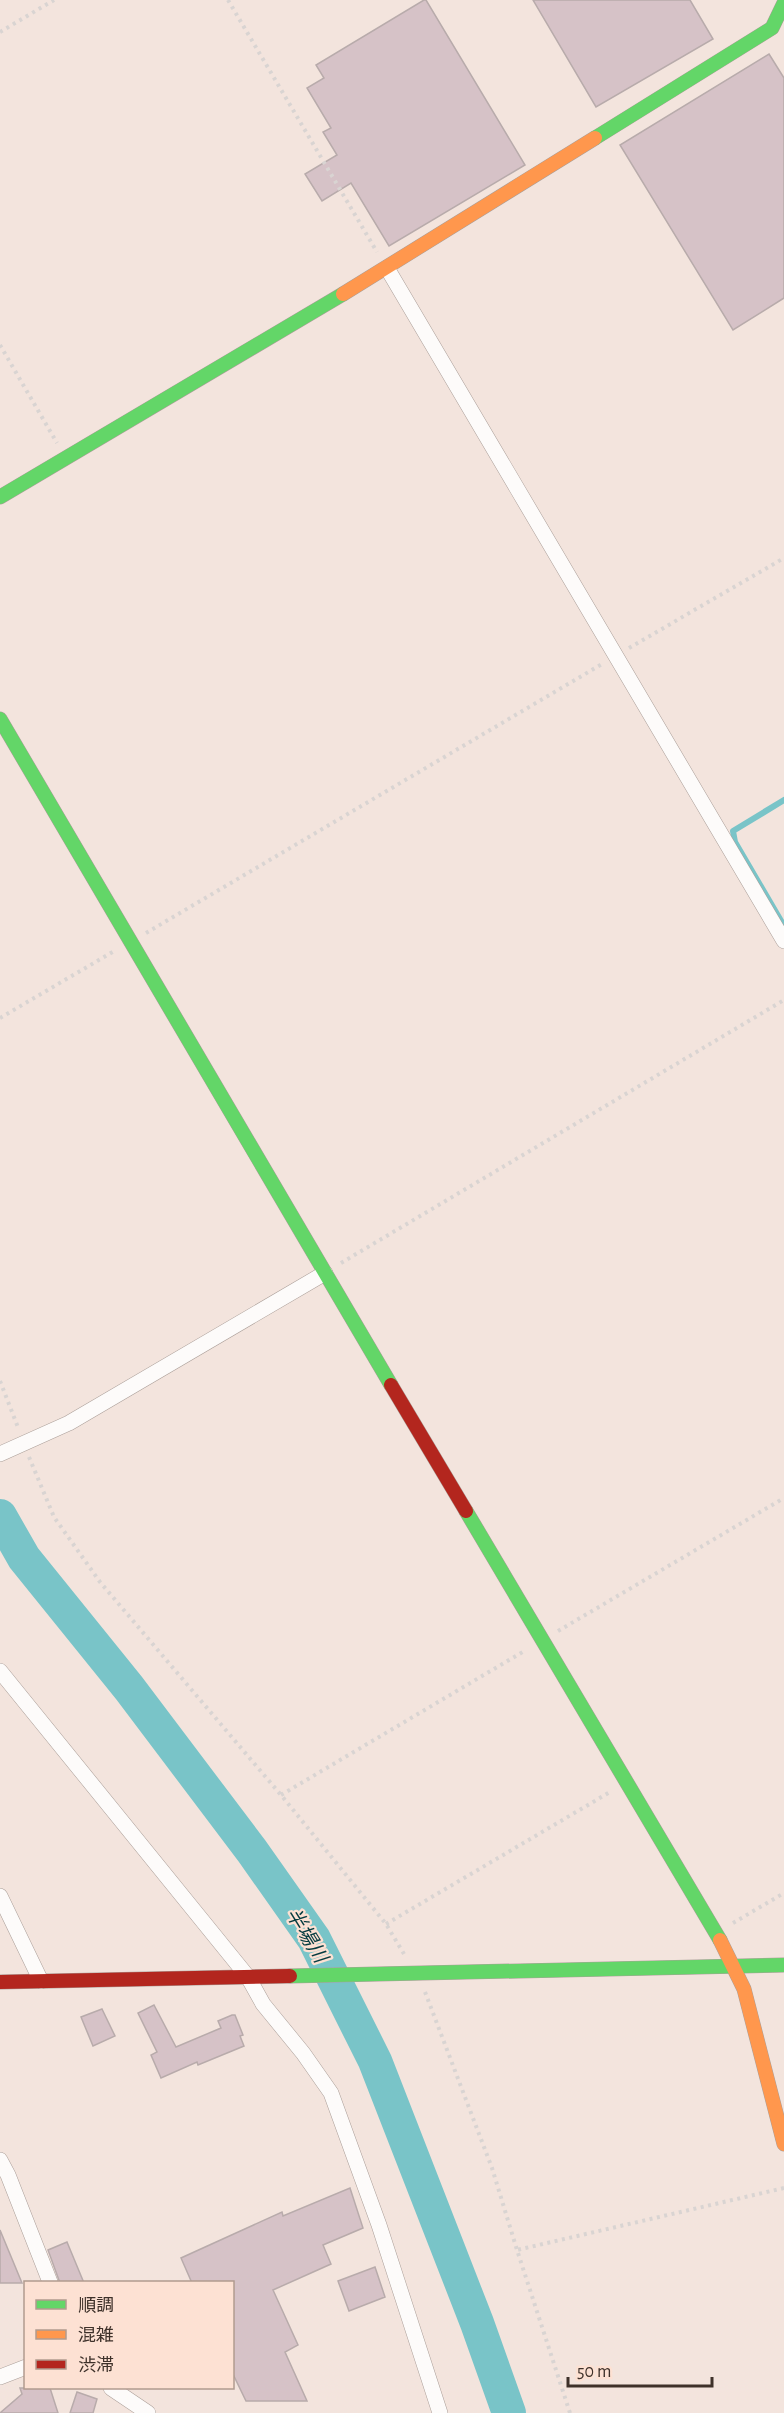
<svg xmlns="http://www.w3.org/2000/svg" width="784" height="2413" viewBox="0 0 784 2413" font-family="'Alegreya Sans','Noto Sans JP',sans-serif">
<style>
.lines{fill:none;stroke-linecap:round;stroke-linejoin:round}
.stream{stroke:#79c4c8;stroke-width:6}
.river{stroke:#79c4c8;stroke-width:34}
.building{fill:#d6c2c7;stroke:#b8abab;stroke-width:1.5}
.street-casing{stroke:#ab9f99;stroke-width:16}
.fast-casing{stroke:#ab9f99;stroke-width:15}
.slow-casing{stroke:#ab9f99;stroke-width:15}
.jam-casing{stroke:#ab9f99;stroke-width:15}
.path{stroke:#d9d4d2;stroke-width:4;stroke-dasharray:3 4.5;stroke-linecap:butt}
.street{stroke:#fdfbfa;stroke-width:15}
.fast{stroke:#63d668;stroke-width:14}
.slow{stroke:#ff974d;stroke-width:14}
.jam{stroke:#b3261e;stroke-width:14}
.labels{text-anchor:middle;stroke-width:4.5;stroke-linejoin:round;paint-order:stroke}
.water-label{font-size:20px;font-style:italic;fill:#063c40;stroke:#fde1d3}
</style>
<rect width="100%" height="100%" fill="#f3e4dd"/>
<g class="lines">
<path class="stream" d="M 784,800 L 733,831 L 735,842 L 784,926"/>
<path class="river" d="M 0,1516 L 24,1558 L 129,1688 L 252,1851 L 314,1939 L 375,2061 L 477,2323 L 509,2413"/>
</g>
<path class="building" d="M 424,0 L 426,0 L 525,165 L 389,246 L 351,183 L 322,201 L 305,174 L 337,155 L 323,132 L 331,128 L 307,88 L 324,78 L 316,65 Z
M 533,0 L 690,0 L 713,39 L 596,107 Z
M 769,54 L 784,78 L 784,298 L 733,330 L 620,145 Z
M 154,2005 L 176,2047 L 221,2028 L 218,2021 L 232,2015 L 235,2015 L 243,2035 L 240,2036 L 244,2046 L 198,2065 L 197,2062 L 161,2078 L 151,2055 L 157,2052 L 138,2013 Z
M 102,2009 L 115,2036 L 93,2046 L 81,2017 Z
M 350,2188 L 363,2228 L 323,2245 L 331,2264 L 273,2290 L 298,2345 L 285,2352 L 307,2401 L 246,2401 L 232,2372 L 232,2283 L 192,2283 L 181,2258 L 282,2212 L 283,2216 Z
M 0,2230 L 22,2283 L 0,2283 Z
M 67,2242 L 84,2283 L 60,2283 L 48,2250 Z
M 375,2267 L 385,2297 L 349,2311 L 338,2281 Z
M 20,2388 L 50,2388 L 58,2413 L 0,2413 L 22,2394 Z
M 77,2392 L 97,2399 L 93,2413 L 70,2413 Z"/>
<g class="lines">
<g class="street-casing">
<path id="street" d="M 387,268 L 784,941
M 0,1454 L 69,1423 L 325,1273
M 0,1671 L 248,1977 L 263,2004 L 303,2053 L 331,2093 L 379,2225 L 440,2413
M 0,1896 L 41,1981
M 0,2160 L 8,2175 L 50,2282
M 0,2377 L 26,2367
M 111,2388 L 148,2413"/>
</g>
<g class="fast-casing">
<path id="fast" d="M 595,138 L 772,28 L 784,3
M 0,497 L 343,294
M 0,719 L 391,1385
M 466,1511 L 720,1940
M 290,1976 L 784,1965"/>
</g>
<g class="slow-casing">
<path id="slow" d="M 343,294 L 595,138
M 720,1940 L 744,1989 L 784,2144"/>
</g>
<g class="jam-casing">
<path id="jam" d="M 391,1385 L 466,1511
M 0,1982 L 290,1976"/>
</g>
<path class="path" d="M 228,0 L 377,252
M 0,32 L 54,0
M 0,345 L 57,443
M 629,648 L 784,558
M 146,933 L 602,664
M 0,1018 L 116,950
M 341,1263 L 784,1000
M 0,1381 L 19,1430
M 29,1457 L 54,1517 L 100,1582 L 281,1795 L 386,1924 L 404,1954
M 558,1631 L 784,1498
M 281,1795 L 526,1650
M 733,1923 L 784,1893
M 386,1924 L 610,1792
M 425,1992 L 492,2168 L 517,2250
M 570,2413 L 517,2250 L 784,2188"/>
<use href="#street" class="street"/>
<use href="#fast" class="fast"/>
<use href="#slow" class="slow"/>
<use href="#jam" class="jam"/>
</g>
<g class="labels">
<g class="water-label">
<text transform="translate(307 1935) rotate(58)" y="7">半場川</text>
</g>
</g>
<rect x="24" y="2281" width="210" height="108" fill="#fde1d3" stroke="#b19b8f" stroke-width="1.5"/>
<rect x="36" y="2300" width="30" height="9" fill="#63d668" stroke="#b19b8f" stroke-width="1.5"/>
<text x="78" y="2311" font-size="18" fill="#3e312a">順調</text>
<rect x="36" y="2330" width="30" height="9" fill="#ff974d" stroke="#b19b8f" stroke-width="1.5"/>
<text x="78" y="2341" font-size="18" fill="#3e312a">混雑</text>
<rect x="36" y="2360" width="30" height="9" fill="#b3261e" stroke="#b19b8f" stroke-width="1.5"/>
<text x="78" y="2371" font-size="18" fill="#3e312a">渋滞</text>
<path d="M568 2377v9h144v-9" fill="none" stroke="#3e312a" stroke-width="3"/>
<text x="577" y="2377" font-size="18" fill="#3e312a" stroke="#fde1d3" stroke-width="4.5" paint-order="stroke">50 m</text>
</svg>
